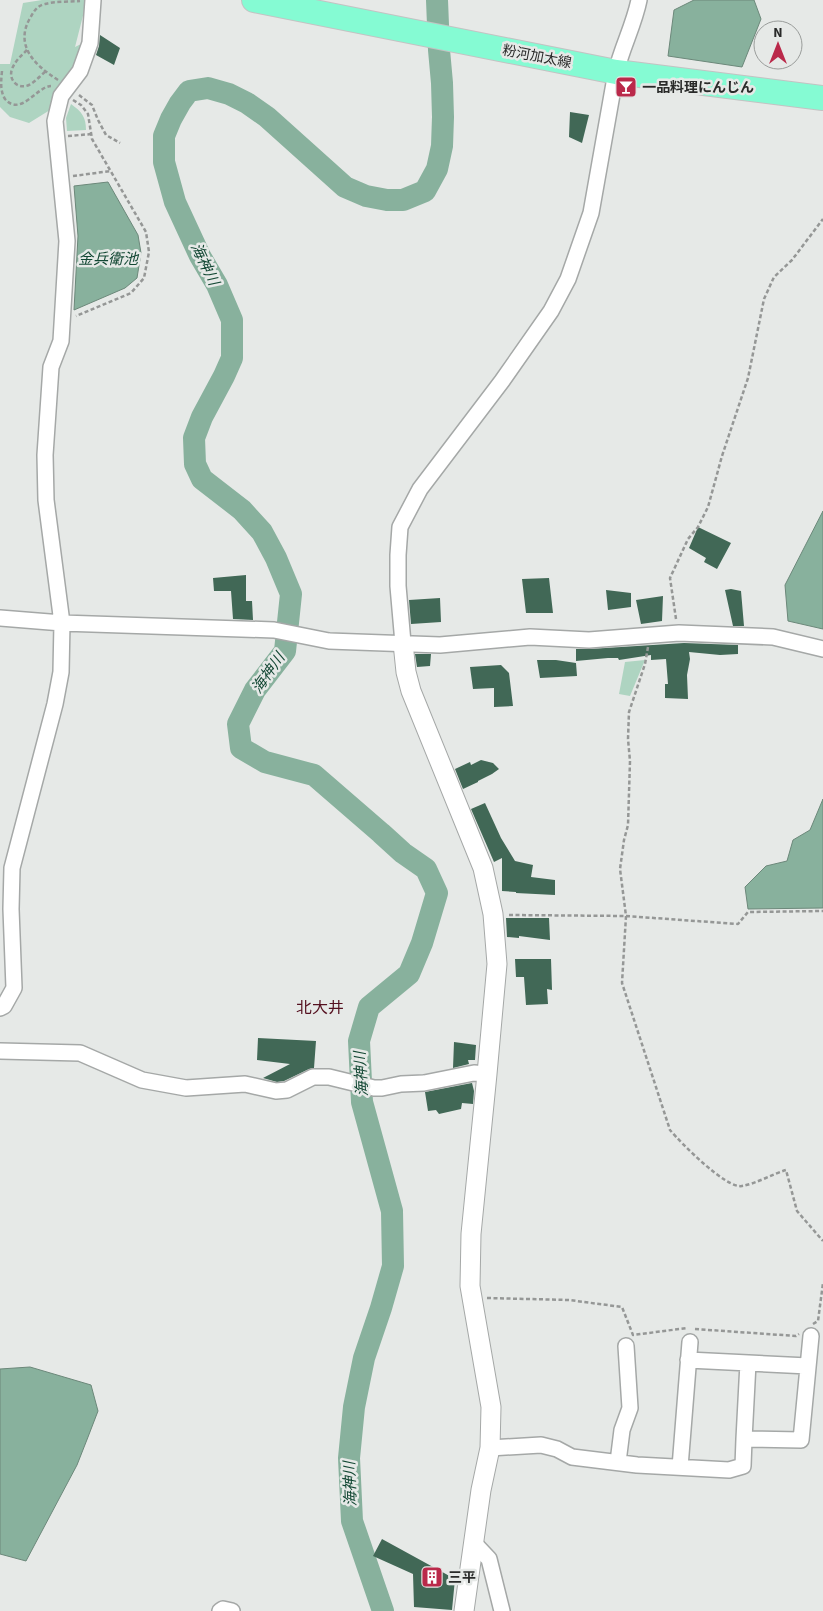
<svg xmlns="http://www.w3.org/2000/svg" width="823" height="1611" viewBox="0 0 823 1611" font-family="'Source Sans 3','Noto Sans JP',sans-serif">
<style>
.green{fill:#aed4c1}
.water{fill:#88b19d;stroke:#6c887a}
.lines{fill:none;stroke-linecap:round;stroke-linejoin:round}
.river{stroke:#88b19d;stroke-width:22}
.building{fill:#416856}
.minor-casing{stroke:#a5a8a7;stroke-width:18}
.tertiary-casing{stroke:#a5a8a7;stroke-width:21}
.primary-casing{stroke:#c3c3c3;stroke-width:26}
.path{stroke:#959796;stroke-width:2.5;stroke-dasharray:4 2.5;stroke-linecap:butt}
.minor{stroke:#fff;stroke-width:15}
.tertiary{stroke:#fff;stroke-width:19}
.primary{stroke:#85fbd3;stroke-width:24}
.labels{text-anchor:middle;stroke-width:5;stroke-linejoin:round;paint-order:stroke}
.street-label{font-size:14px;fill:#292a29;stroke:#e6e9e7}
.poi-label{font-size:14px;font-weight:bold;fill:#292a29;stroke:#e6e9e7;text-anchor:start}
.water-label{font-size:15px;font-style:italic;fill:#134834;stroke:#e6e9e7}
.quarter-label{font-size:16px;fill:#55101f;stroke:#e6e9e7}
</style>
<rect width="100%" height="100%" fill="#e6e9e7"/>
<path class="green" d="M 42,0 L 87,0 L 75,47 L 81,44 L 74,65 L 50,110 L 29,123 L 10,117 L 0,107 L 0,64 L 10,64 L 23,3 Z
M 71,104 C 82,112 86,117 86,130 L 67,131 L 66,118 Z
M 645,660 L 630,696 L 619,694 L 625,662 Z"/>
<path class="water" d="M 694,0 L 754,0 L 761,19 L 742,67 L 668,56 L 674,10 Z
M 108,182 L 138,235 L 141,253 L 137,278 L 125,288 L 74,310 L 78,236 L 74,186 Z
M 823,511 L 823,629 L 788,621 L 785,585 Z
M 823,799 L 823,908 L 748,909 L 745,887 L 766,866 L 787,861 L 793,840 L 810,830 Z
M 30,1367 L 91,1385 L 98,1411 L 88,1437 L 77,1465 L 26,1561 L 0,1554 L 0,1369 Z"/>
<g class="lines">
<path class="river" d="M 383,1611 L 352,1521 L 349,1458 L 354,1407 L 364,1358 L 381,1308 L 393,1266 L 392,1211 L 362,1102 L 359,1041 L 369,1007 L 409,974 L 422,943 L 437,893 L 426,869 L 403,853 L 381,833 L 314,775 L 265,762 L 241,748 L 238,724 L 255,690 L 285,651 L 291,594 L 276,558 L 262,532 L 242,510 L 202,479 L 195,464 L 194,438 L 202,417 L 224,376 L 232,358 L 232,320 L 217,285 L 200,256 L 175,202 L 164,162 L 164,136 L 171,119 L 180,103 L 189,91 L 208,88 L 229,94 L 247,103 L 267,117 L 345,187 L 366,196 L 387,200 L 403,200 L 425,191 L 437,169 L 442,146 L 443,117 L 442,83 L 439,50 L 437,0"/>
</g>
<path class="building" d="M 100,35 L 120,48 L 114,65 L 96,55 L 99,46 Z
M 570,112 L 589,115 L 582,143 L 569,137 Z
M 698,527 L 731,543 L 717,569 L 704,562 L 706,558 L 689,548 Z
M 246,575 L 246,601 L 252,601 L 253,620 L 233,619 L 231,591 L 214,591 L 213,578 Z
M 549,578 L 553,613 L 526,613 L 522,579 Z
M 731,589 L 741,591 L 744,626 L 733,626 L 725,590 Z
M 606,590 L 631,593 L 631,607 L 608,610 Z
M 663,596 L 662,621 L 641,624 L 636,600 Z
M 440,598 L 441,622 L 411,624 L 409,600 Z
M 684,643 L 738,645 L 738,654 L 720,655 L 689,652 L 690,659 L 687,675 L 688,699 L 665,698 L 665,684 L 668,684 L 666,659 L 651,660 L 651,655 L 619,660 L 618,658 L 608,658 L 576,661 L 576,649 L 590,649 Z
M 415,654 L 431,654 L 430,666 L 417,667 Z
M 537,660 L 556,660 L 576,663 L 577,676 L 540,678 Z
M 501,665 L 509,673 L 513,706 L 494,707 L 494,688 L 473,689 L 470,667 Z
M 481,760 L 493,763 L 499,769 L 492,774 L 478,781 L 478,782 L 463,789 L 455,769 L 470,762 L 471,765 Z
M 485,803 L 501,838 L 515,861 L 533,865 L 531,877 L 555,880 L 555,895 L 516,893 L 516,892 L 502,891 L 502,858 L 494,862 L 471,809 Z
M 506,918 L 549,918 L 550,940 L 519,936 L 519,938 L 507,937 Z
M 515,959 L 551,959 L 552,990 L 547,989 L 548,1004 L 526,1005 L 524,977 L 516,977 Z
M 258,1038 L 316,1041 L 314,1068 L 309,1069 L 284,1081 L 277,1082 L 263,1078 L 290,1064 L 257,1060 Z
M 454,1042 L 476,1045 L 475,1060 L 468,1060 L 469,1064 L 453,1068 Z
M 472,1083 L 474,1091 L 473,1104 L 462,1103 L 461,1109 L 439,1114 L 436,1110 L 428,1111 L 425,1092 Z
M 382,1539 L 455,1579 L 452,1610 L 414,1607 L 413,1574 L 373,1556 Z"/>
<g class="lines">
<g class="minor-casing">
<path id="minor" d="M 0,618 L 62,623 L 274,630 L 329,641 L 440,645 L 530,637 L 589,640 L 679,633 L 773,637 L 823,649
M 403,643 L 398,586 L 398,555 L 400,527 L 420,489 L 502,381 L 551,311 L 568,279 L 591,213 L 616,72 C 622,47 634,25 639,0
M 0,1008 L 4,1006 L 14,988 L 11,909 L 12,868 L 55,704 L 61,672 L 62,623 L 46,500 L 45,455 L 51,367 L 61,341 L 67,241 L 55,121 L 61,96 L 80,71 L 90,43 L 93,0
M 0,1051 L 80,1053 L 142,1080 L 186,1088 L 245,1084 L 276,1091 L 287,1090 L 313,1077 L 329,1077 L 374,1088 L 382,1088 L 401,1084 L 424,1083 L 474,1073 L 487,1074
M 688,1360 L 808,1366
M 744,1439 L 748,1363
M 490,1448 L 541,1445 L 557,1449 L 572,1457 L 637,1465 L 729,1470 L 743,1466 L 744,1439 L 801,1440 L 811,1336
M 618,1462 L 622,1430 L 630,1408 L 626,1346
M 680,1467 L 690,1342
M 473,1542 L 489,1559 L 502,1611
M 220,1611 L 223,1609 L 232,1611"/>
</g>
<g class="tertiary-casing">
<path id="tertiary" d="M 403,643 L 406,672 L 411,691 L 483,868 L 493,914 L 497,964 L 487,1074 L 471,1234 L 470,1286 L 491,1407 L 490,1448 L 481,1490 L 464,1611"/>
</g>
<g class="primary-casing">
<path id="primary" d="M 254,0 L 616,72 L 823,98"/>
</g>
<path class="path" d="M 27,50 C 21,56 15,61 12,69 C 8,80 18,90 29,85 C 35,82 40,76 45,72
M 2,71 C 1,81 0,91 5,99 C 21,117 36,87 51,86
M 58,80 C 36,66 15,47 29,20 C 33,13 36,6 45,4 C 55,1 69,2 80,1
M 79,95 L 92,105 L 98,120 L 106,135 L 120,143
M 73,100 L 81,105 L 88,114 L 92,139 L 146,232 L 149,252 L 144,278 L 131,293 L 76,316
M 68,136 L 92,134
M 73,176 L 111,171
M 676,619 L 670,578 L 688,539 L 698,527 L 708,507 L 722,456 L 748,378 L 764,299 L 774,277 L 792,260 L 823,219
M 648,647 L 645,664 L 629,712 L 628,739 L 630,761 L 628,825 L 624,840 L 620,869 L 626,916 L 622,983 L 670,1130 C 681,1143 726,1189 742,1186 C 755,1184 773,1174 786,1170 L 797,1211 L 823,1241
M 509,915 L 626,916 L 738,924 L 748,912 L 823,911
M 487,1298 L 569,1300 L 622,1307 L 633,1335 L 687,1328
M 813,1324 L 818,1321 L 823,1283
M 695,1329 L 796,1336 L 799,1334"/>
<use href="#minor" class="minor"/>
<use href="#tertiary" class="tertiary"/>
<use href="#primary" class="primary"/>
</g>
<defs>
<g id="bar-square" transform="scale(1.125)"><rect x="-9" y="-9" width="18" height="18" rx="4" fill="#ba294a" stroke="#e6e9e7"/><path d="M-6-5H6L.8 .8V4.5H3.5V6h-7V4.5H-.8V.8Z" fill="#fff"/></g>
<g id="building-square" transform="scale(1.125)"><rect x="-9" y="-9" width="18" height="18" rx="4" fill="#ba294a" stroke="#e6e9e7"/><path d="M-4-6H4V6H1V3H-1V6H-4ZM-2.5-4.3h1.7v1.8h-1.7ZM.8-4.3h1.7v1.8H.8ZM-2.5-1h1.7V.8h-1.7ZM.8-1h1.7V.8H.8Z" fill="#fff"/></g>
</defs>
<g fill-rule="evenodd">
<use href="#bar-square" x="626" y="87"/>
<use href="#building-square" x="432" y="1577"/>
</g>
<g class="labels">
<g class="street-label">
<text transform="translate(537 56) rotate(11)" y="5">粉河加太線</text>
</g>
<g class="poi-label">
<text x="642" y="92">一品料理にんじん</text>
<text x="448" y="1582">三平</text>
</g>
<g class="water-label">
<text x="108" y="264">金兵衛池</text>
<text transform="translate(205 264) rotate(64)" y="5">海神川</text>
<text transform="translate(268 673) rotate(-55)" y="5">海神川</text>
<text transform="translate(361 1074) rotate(-93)" y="5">海神川</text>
<text transform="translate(350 1484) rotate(-92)" y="5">海神川</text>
</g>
<g class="quarter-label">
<text x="320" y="1013">北大井</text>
</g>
</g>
<g transform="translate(778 45)"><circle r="24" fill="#e6e9e7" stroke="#9a9d9b"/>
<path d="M0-4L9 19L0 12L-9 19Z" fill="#ba294a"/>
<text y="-8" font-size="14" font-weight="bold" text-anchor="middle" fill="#292a29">N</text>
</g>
</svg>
